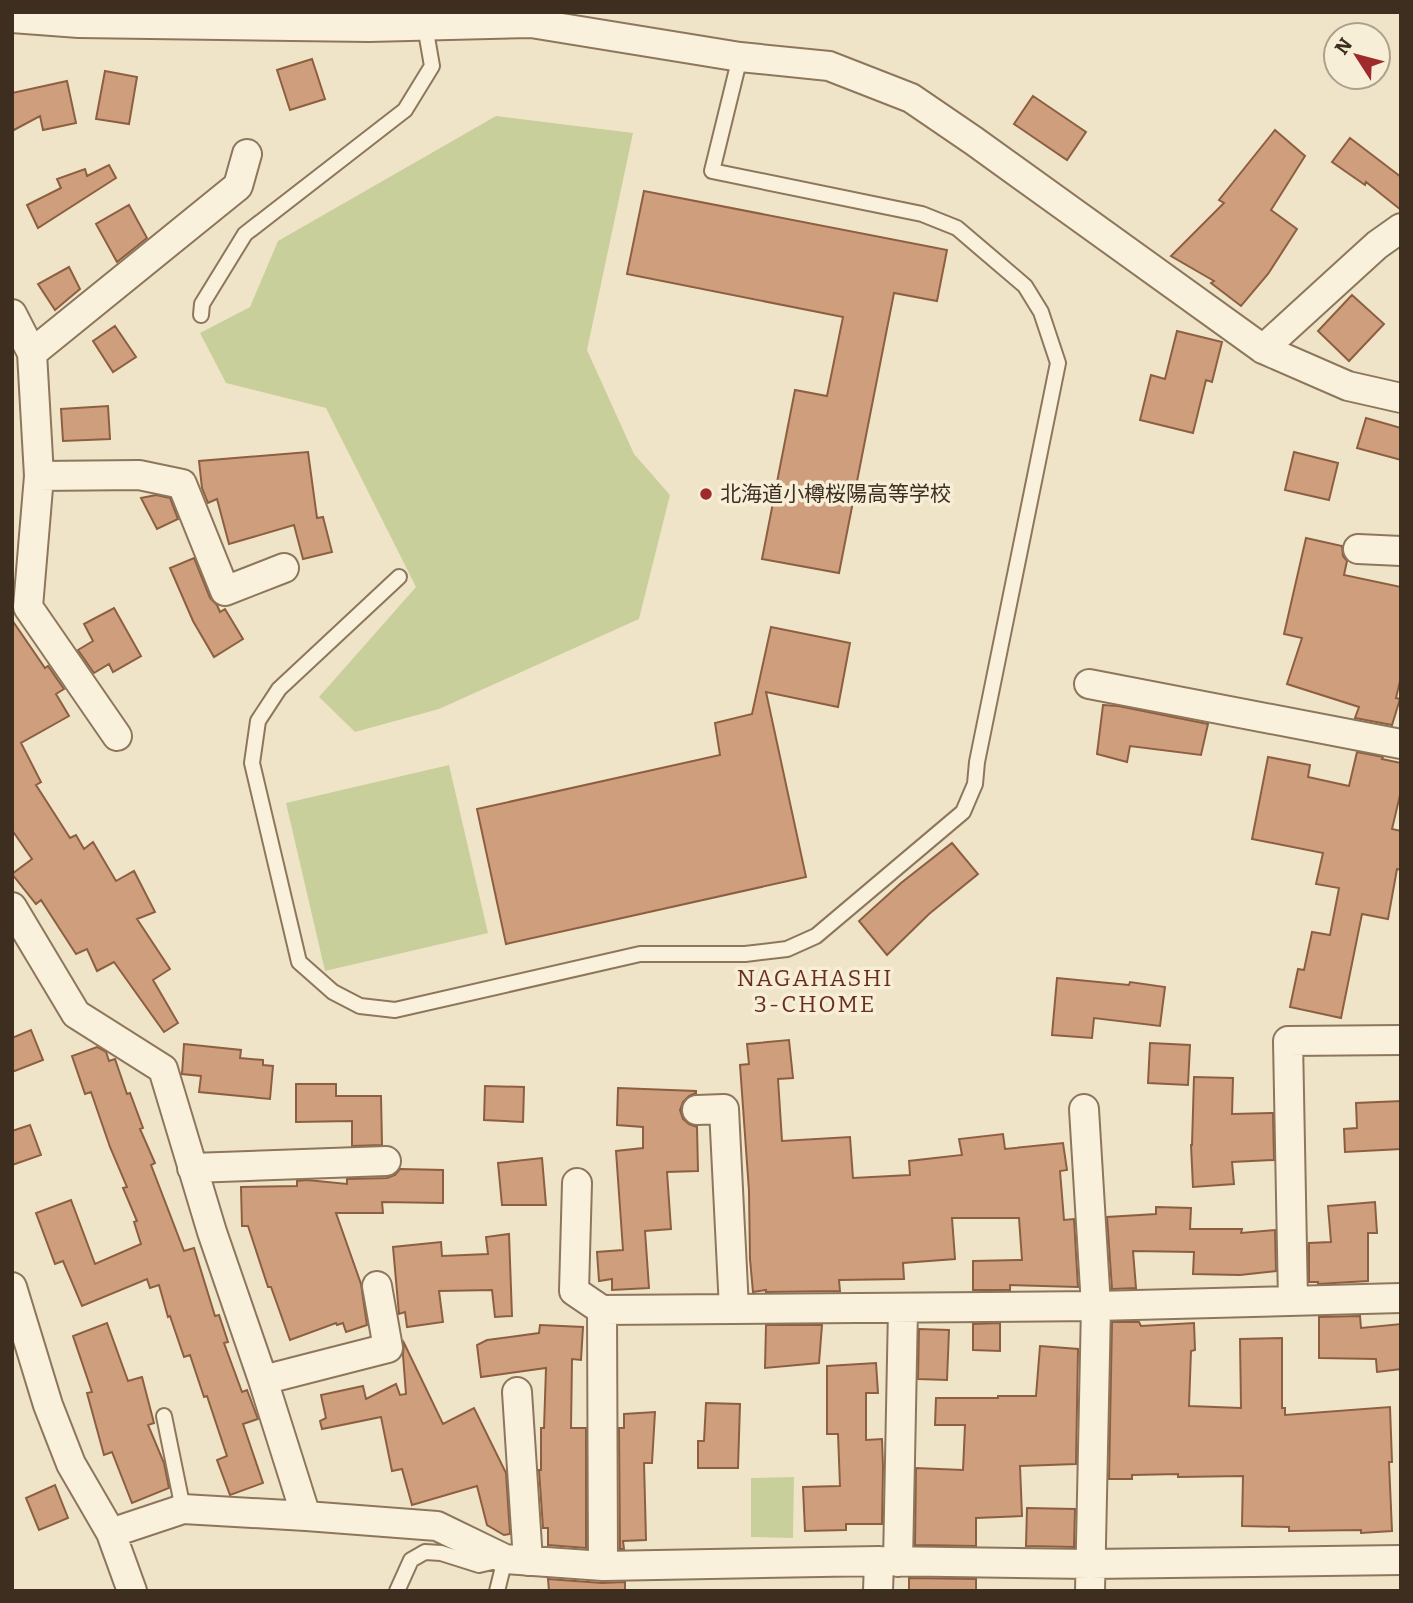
<svg xmlns="http://www.w3.org/2000/svg" width="1413" height="1603" viewBox="0 0 1413 1603" font-family="Bitter,'Noto Sans JP',serif">
<style>
.green{fill:#c9cf9b}
.building{fill:#cf9f7d;stroke:#8d5f41;stroke-width:2}
.lines{fill:none;stroke-linecap:round;stroke-linejoin:round}
.lane-casing{stroke:#8d765c;stroke-width:18}
.street-casing{stroke:#8d765c;stroke-width:32}
.lane{stroke:#faf1dc;stroke-width:14}
.street{stroke:#faf1dc;stroke-width:28}
.poi-dot{fill:#9e2a2b;stroke:#f7eed8;stroke-width:2.5}
.labels{text-anchor:middle;stroke-width:7;stroke-linejoin:round;paint-order:stroke}
.poi-label{font-size:21px;fill:#3d2e20;stroke:#f7eed8;text-anchor:start}
.neighbourhood-label{font-size:23px;letter-spacing:2px;fill:#6b2e1e;stroke:#f7eed8}
</style>
<rect width="100%" height="100%" fill="#f0e4c8"/>
<path class="green" d="M 496,116 L 633,133 L 587,350 L 634,454 L 670,495 L 639,619 L 439,709 L 355,732 L 319,697 L 416,587 L 326,408 L 226,383 L 200,333 L 250,307 L 278,241 Z
M 449,765 L 488,933 L 325,971 L 286,803 Z
M 794,1477 L 793,1538 L 751,1537 L 751,1478 Z"/>
<path class="building" d="M 312,59 L 325,99 L 290,110 L 277,70 Z
M 105,71 L 137,77 L 129,124 L 96,119 Z
M 67,81 L 76,123 L 43,130 L 40,116 L 12,131 L 12,93 Z
M 1033,96 L 1086,132 L 1067,160 L 1014,124 Z
M 1275,130 L 1305,156 L 1271,210 L 1297,229 L 1268,274 L 1241,306 L 1211,283 L 1214,281 L 1171,256 L 1224,203 L 1219,200 Z
M 1350,138 L 1401,177 L 1401,210 L 1366,182 L 1365,185 L 1332,162 Z
M 109,165 L 116,178 L 38,228 L 27,205 L 61,188 L 57,179 L 85,169 L 87,176 Z
M 644,191 L 947,250 L 937,301 L 894,293 L 839,573 L 762,559 L 795,390 L 827,396 L 843,317 L 627,274 Z
M 129,205 L 147,238 L 117,262 L 96,224 Z
M 69,267 L 80,289 L 55,310 L 38,284 Z
M 1352,295 L 1384,324 L 1349,361 L 1318,331 Z
M 115,326 L 136,357 L 113,372 L 93,341 Z
M 1177,331 L 1222,342 L 1212,382 L 1206,380 L 1193,433 L 1140,420 L 1151,375 L 1165,379 Z
M 108,406 L 110,439 L 63,441 L 61,409 Z
M 1366,418 L 1401,428 L 1401,460 L 1357,448 Z
M 308,452 L 317,518 L 323,517 L 332,552 L 303,559 L 294,525 L 229,544 L 217,499 L 208,503 L 202,488 L 199,461 Z
M 1294,452 L 1338,463 L 1329,500 L 1285,490 Z
M 156,495 L 170,498 L 178,519 L 157,529 L 141,498 Z
M 1306,538 L 1342,546 L 1343,556 L 1347,561 L 1344,575 L 1401,587 L 1401,677 L 1396,698 L 1400,699 L 1392,725 L 1355,718 L 1359,707 L 1287,684 L 1302,638 L 1284,634 Z
M 194,558 L 210,598 L 217,605 L 220,612 L 225,609 L 243,639 L 214,657 L 193,621 L 170,568 Z
M 114,608 L 141,656 L 113,672 L 109,664 L 94,673 L 78,650 L 93,641 L 84,624 Z
M 12,620 L 45,668 L 48,666 L 64,689 L 56,694 L 69,716 L 21,743 L 41,782 L 36,785 L 70,838 L 76,835 L 84,849 L 93,842 L 116,881 L 134,871 L 155,912 L 137,919 L 170,969 L 153,980 L 178,1023 L 164,1032 L 114,962 L 97,971 L 87,949 L 76,954 L 41,900 L 36,904 L 12,874 L 32,859 L 12,830 Z
M 771,627 L 850,643 L 838,707 L 766,692 L 806,877 L 506,944 L 477,809 L 720,755 L 715,723 L 752,714 Z
M 1103,705 L 1118,706 L 1208,724 L 1201,755 L 1130,746 L 1127,762 L 1097,754 Z
M 1357,752 L 1383,757 L 1382,759 L 1401,763 L 1401,791 L 1392,829 L 1401,831 L 1401,870 L 1397,869 L 1388,919 L 1362,914 L 1341,1018 L 1290,1007 L 1298,969 L 1304,970 L 1312,932 L 1330,935 L 1339,888 L 1316,884 L 1323,853 L 1252,839 L 1268,757 L 1310,765 L 1308,777 L 1349,786 Z
M 952,843 L 978,874 L 929,914 L 887,955 L 859,921 L 901,883 Z
M 1057,978 L 1129,985 L 1130,982 L 1165,987 L 1160,1026 L 1094,1018 L 1092,1038 L 1052,1035 Z
M 31,1030 L 43,1060 L 12,1072 L 12,1038 Z
M 789,1040 L 793,1078 L 778,1079 L 782,1141 L 850,1137 L 853,1178 L 910,1175 L 909,1161 L 962,1155 L 959,1139 L 1003,1134 L 1005,1149 L 1063,1143 L 1067,1170 L 1060,1171 L 1064,1220 L 1074,1219 L 1078,1287 L 1010,1285 L 1010,1290 L 973,1290 L 973,1261 L 1022,1260 L 1019,1218 L 952,1218 L 955,1259 L 903,1263 L 904,1279 L 839,1280 L 840,1291 L 766,1292 L 766,1290 L 753,1292 L 750,1259 L 749,1191 L 740,1065 L 749,1064 L 747,1044 Z
M 1150,1043 L 1190,1045 L 1188,1085 L 1148,1083 Z
M 184,1044 L 241,1050 L 240,1058 L 263,1060 L 263,1065 L 273,1066 L 270,1099 L 199,1092 L 201,1076 L 182,1074 Z
M 97,1047 L 106,1052 L 109,1061 L 115,1059 L 127,1094 L 130,1093 L 143,1128 L 140,1129 L 155,1163 L 151,1165 L 184,1251 L 194,1248 L 215,1316 L 219,1315 L 228,1342 L 224,1343 L 242,1392 L 247,1390 L 258,1419 L 243,1424 L 263,1483 L 230,1495 L 217,1460 L 227,1456 L 207,1396 L 204,1397 L 190,1355 L 184,1357 L 170,1316 L 168,1317 L 159,1285 L 150,1288 L 147,1279 L 82,1306 L 63,1261 L 55,1264 L 36,1213 L 71,1200 L 95,1264 L 141,1244 L 134,1222 L 137,1221 L 123,1188 L 127,1187 L 110,1147 L 91,1092 L 85,1094 L 72,1056 Z
M 1194,1077 L 1233,1078 L 1232,1114 L 1273,1113 L 1274,1160 L 1232,1162 L 1234,1184 L 1193,1187 L 1191,1145 L 1192,1145 Z
M 296,1084 L 336,1084 L 336,1096 L 381,1096 L 382,1145 L 352,1146 L 352,1121 L 296,1122 Z
M 485,1086 L 524,1087 L 523,1122 L 484,1120 Z
M 618,1088 L 696,1091 L 696,1093 L 689,1096 L 683,1102 L 680,1110 L 683,1119 L 689,1124 L 697,1127 L 698,1171 L 667,1172 L 671,1229 L 645,1231 L 649,1288 L 612,1290 L 612,1279 L 599,1281 L 597,1252 L 623,1250 L 616,1151 L 643,1148 L 643,1127 L 617,1125 Z
M 1401,1101 L 1401,1149 L 1345,1152 L 1344,1129 L 1357,1128 L 1356,1103 Z
M 30,1125 L 41,1155 L 12,1165 L 12,1131 Z
M 542,1158 L 546,1205 L 502,1205 L 498,1163 Z
M 400,1169 L 443,1170 L 443,1203 L 382,1202 L 383,1213 L 336,1213 L 361,1284 L 367,1325 L 346,1332 L 343,1323 L 337,1325 L 336,1323 L 290,1340 L 271,1287 L 268,1287 L 248,1226 L 242,1226 L 241,1187 L 297,1186 L 297,1181 L 307,1180 L 347,1184 L 347,1179 L 387,1178 L 395,1175 Z
M 1375,1202 L 1377,1233 L 1368,1233 L 1368,1281 L 1318,1284 L 1318,1282 L 1309,1282 L 1309,1243 L 1331,1242 L 1328,1206 Z
M 1156,1207 L 1191,1208 L 1190,1229 L 1242,1229 L 1241,1233 L 1275,1230 L 1276,1271 L 1240,1275 L 1193,1274 L 1194,1252 L 1133,1251 L 1136,1288 L 1112,1289 L 1107,1217 L 1156,1214 Z
M 509,1234 L 512,1316 L 495,1317 L 492,1290 L 439,1291 L 443,1322 L 407,1327 L 405,1312 L 399,1314 L 393,1247 L 441,1242 L 442,1256 L 488,1254 L 486,1237 Z
M 1360,1316 L 1361,1328 L 1401,1324 L 1401,1369 L 1377,1372 L 1376,1359 L 1319,1358 L 1319,1317 Z
M 1112,1322 L 1139,1322 L 1141,1326 L 1194,1323 L 1195,1350 L 1191,1351 L 1189,1406 L 1241,1408 L 1240,1339 L 1282,1338 L 1282,1408 L 1285,1408 L 1285,1415 L 1390,1407 L 1392,1462 L 1389,1462 L 1392,1531 L 1361,1533 L 1361,1530 L 1289,1531 L 1289,1527 L 1242,1526 L 1243,1476 L 1178,1477 L 1178,1474 L 1132,1475 L 1132,1479 L 1109,1479 Z
M 107,1323 L 128,1381 L 142,1377 L 154,1423 L 148,1425 L 164,1463 L 169,1488 L 132,1503 L 112,1452 L 104,1455 L 87,1393 L 92,1392 L 73,1336 Z
M 1000,1323 L 1000,1351 L 973,1350 L 973,1324 Z
M 540,1325 L 583,1327 L 581,1360 L 572,1359 L 571,1428 L 586,1428 L 586,1548 L 548,1545 L 548,1528 L 543,1528 L 539,1470 L 541,1470 L 541,1428 L 544,1428 L 546,1368 L 481,1377 L 477,1345 L 487,1340 L 539,1333 Z
M 766,1325 L 822,1325 L 819,1363 L 765,1368 Z
M 919,1329 L 949,1330 L 947,1380 L 918,1379 Z
M 404,1343 L 443,1424 L 474,1408 L 506,1473 L 510,1534 L 504,1535 L 487,1525 L 477,1486 L 412,1505 L 402,1469 L 392,1471 L 381,1417 L 322,1429 L 320,1421 L 326,1418 L 321,1395 L 363,1386 L 366,1399 L 396,1384 L 400,1395 L 406,1394 L 403,1355 Z
M 1040,1346 L 1078,1349 L 1076,1464 L 1020,1466 L 1022,1516 L 976,1518 L 976,1546 L 915,1545 L 916,1468 L 963,1470 L 965,1425 L 935,1425 L 936,1398 L 998,1398 L 998,1396 L 1036,1396 Z
M 876,1363 L 878,1393 L 866,1393 L 866,1440 L 882,1439 L 883,1467 L 882,1524 L 846,1524 L 846,1530 L 805,1531 L 803,1487 L 840,1486 L 838,1434 L 827,1434 L 827,1366 Z
M 706,1403 L 740,1404 L 738,1468 L 698,1468 L 698,1441 L 704,1441 Z
M 655,1412 L 652,1463 L 644,1463 L 646,1540 L 623,1541 L 624,1549 L 620,1549 L 619,1428 L 624,1428 L 624,1414 Z
M 55,1485 L 68,1518 L 39,1530 L 26,1498 Z
M 1027,1508 L 1075,1509 L 1074,1547 L 1026,1546 Z
M 909,1578 L 976,1579 L 976,1591 L 909,1591 Z
M 548,1579 L 602,1583 L 625,1582 L 625,1591 L 549,1591 Z"/>
<g class="lines">
<g class="lane-casing">
<path id="lane" d="M 201,315 L 202,304 L 245,234 L 405,110 L 432,66 L 425,26
M 399,577 L 279,689 L 258,721 L 252,763 L 299,962 L 333,992 L 360,1006 L 395,1010 L 640,954 L 745,954 L 787,949 L 816,936 L 963,812 L 975,784 L 977,762 L 1058,363 L 1041,312 L 1025,286 L 957,228 L 922,214 L 712,171 L 740,57
M 164,1416 L 183,1509
M 397,1591 L 411,1560 L 425,1552 L 441,1553 L 479,1565 L 505,1559 L 497,1591"/>
</g>
<g class="street-casing">
<path id="street" d="M 12,18 L 79,23 L 369,27 L 531,23 L 740,57 L 829,66 L 911,98 L 974,141 L 1263,349 L 1348,386 L 1401,398
M 12,314 L 32,353 L 39,476 L 28,607 L 117,736
M 1263,349 L 1377,245 L 1401,228
M 32,353 L 238,186 L 247,154
M 39,476 L 139,475 L 182,484 L 225,591 L 284,568
M 1358,549 L 1401,551
M 1089,684 L 1401,744
M 12,907 L 76,1014 L 163,1069 L 212,1232 L 263,1380 L 306,1516
M 1084,1109 L 1096,1306 L 1090,1591
M 697,1110 L 724,1109 L 734,1309
M 192,1168 L 386,1161
M 577,1183 L 574,1291 L 602,1310 L 603,1566
M 12,1287 L 48,1405 L 71,1464 L 111,1533 L 183,1509 L 306,1516 L 437,1526 L 505,1559 L 603,1566 L 879,1561 L 1090,1564 L 1401,1560
M 1293,1301 L 1288,1041 L 1401,1040
M 602,1310 L 1096,1306 L 1401,1298
M 263,1380 L 388,1348 L 377,1286
M 517,1392 L 528,1561
M 111,1533 L 132,1591
M 898,1562 L 903,1308
M 878,1591 L 879,1561"/>
</g>
<use href="#lane" class="lane"/>
<use href="#street" class="street"/>
</g>
<circle class="poi-dot" cx="706" cy="494" r="7"/>
<g class="labels">
<g class="poi-label">
<text x="720" y="501">北海道小樽桜陽高等学校</text>
</g>
<g class="neighbourhood-label">
<text x="815" y="986">NAGAHASHI<tspan x="815" dy="26">3-CHOME</tspan></text>
</g>
</g>
<rect width="1413" height="1603" fill="none" stroke="#3d2e20" stroke-width="28"/>
<g transform="translate(1357 56) rotate(306)"><circle r="33" fill="#f7eed8" stroke="#ada18e" stroke-width="2"/>
<path d="M0-5L12 26L0 18L-12 26Z" fill="#9e2a2b"/>
<text y="-10" font-size="19" font-weight="bold" text-anchor="middle" fill="#3d2e20">N</text>
</g>
</svg>
